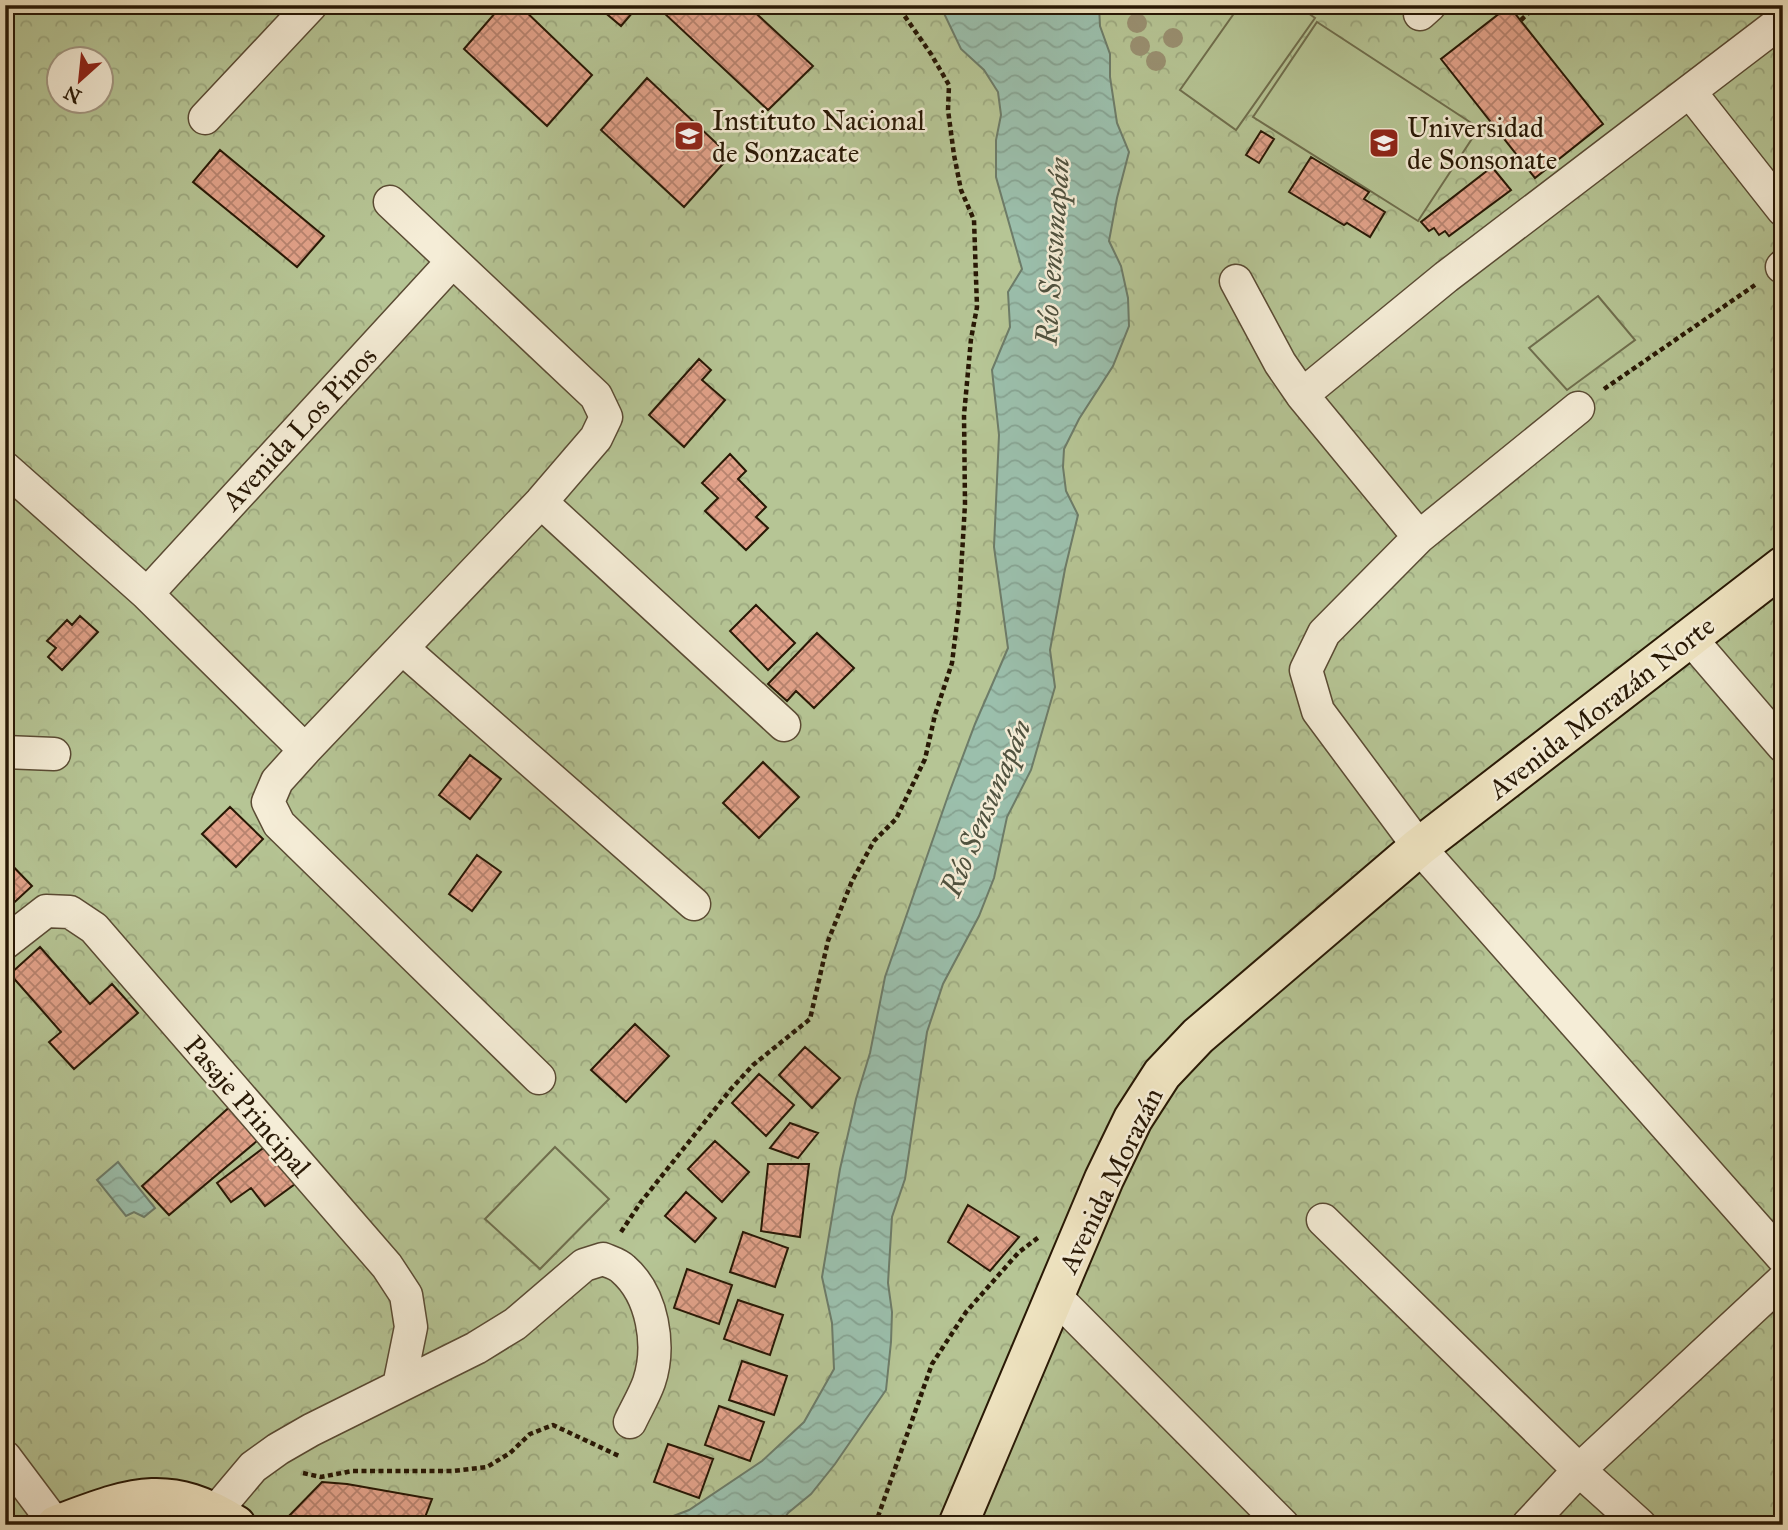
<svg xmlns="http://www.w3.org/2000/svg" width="1788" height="1530" viewBox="0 0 1788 1530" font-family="'IM FELL Great Primer',serif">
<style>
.forest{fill:url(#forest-crowns);stroke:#6f6e4d;stroke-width:2;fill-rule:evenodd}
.pitch{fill:#b6c595;stroke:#6f6e4d;stroke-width:2}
.water{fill:url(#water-waves);stroke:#6d7c69;stroke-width:2}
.building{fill:url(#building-cross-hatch);stroke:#281805;stroke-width:2}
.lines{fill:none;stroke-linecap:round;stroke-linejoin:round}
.minor-casing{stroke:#5a4b34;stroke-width:35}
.major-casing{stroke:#281805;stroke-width:42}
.path{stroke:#281805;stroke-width:4.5;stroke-dasharray:5 3.5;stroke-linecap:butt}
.minor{stroke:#f5edd7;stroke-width:32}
.major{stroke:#efe4c1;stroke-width:38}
.tree{fill:#999071}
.labels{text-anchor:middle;stroke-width:5;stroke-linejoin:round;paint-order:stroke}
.poi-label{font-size:28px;fill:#281805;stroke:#f5edd7;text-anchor:start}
.street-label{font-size:28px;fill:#281805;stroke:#f5edd7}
.water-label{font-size:30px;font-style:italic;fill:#50523f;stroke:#f5edd7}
</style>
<defs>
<pattern id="forest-crowns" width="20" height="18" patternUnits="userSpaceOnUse" patternTransform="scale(1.75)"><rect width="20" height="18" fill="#b6c595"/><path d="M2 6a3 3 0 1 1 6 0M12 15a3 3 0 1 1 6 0" fill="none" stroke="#9ca87f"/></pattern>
<pattern id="water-waves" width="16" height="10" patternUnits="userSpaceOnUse" patternTransform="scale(1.75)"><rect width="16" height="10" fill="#9bbfac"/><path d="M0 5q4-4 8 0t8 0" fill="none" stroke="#86a392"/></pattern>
<pattern id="building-cross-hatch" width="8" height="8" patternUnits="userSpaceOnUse" patternTransform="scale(1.75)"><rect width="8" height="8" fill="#e2a28a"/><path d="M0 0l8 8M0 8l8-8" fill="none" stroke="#b7836f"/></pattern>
</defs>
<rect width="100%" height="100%" fill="#efe4c1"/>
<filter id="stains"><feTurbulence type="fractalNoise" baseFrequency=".00286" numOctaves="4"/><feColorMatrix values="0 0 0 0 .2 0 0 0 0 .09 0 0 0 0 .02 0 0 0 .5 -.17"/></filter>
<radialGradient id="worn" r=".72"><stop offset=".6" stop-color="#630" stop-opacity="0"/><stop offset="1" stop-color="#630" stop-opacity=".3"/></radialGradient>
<path class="forest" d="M 5,5 L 1783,5 L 1783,1525 L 5,1525 ZM 60,60 L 102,60 L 102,102 L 60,102 Z"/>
<path class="pitch" d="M 1240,5 L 1297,5 L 1315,18 L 1236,130 L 1180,90 Z
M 1317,22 L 1479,128 L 1418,221 L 1253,117 Z
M 1598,296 L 1635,340 L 1567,390 L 1529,348 Z
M 555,1147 L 609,1199 L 540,1269 L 485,1219 Z"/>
<path class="water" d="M 940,5 L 1099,5 L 1100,26 L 1110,54 L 1110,77 L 1117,123 L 1129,152 L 1117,198 L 1109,241 L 1121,266 L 1128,298 L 1129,326 L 1113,366 L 1079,419 L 1064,449 L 1063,467 L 1066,491 L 1078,515 L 1065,569 L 1050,650 L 1055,687 L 1031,770 L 1007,817 L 994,878 L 979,916 L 943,984 L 927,1032 L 905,1179 L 892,1217 L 888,1283 L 892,1312 L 891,1342 L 886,1390 L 835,1464 L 811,1494 L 788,1513 L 780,1525 L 650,1525 L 689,1510 L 762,1461 L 804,1422 L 834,1369 L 832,1323 L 822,1277 L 840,1169 L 856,1099 L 870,1053 L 885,977 L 949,793 L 975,724 L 1008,648 L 994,547 L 999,435 L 992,370 L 1010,327 L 1008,292 L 1022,269 L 996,177 L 996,140 L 1001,115 L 998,92 L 984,70 L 961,49 Z
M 118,1162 L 155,1208 L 144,1217 L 134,1212 L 126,1216 L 97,1180 Z"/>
<path class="building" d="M 502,5 L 519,5 L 592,75 L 547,126 L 464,49 Z
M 596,5 L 639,5 L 621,26 Z
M 670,5 L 747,5 L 813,66 L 768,110 L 664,13 Z
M 1509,6 L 1603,124 L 1535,178 L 1441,59 Z
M 647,78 L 730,156 L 684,207 L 601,130 Z
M 1261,131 L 1274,139 L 1259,163 L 1246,155 Z
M 220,150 L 324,236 L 297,267 L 193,182 Z
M 1311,157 L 1369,192 L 1364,199 L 1385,212 L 1370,237 L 1347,223 L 1344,225 L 1289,192 Z
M 1492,167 L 1511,190 L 1449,236 L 1445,231 L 1439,235 L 1434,228 L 1429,231 L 1421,222 Z
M 699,359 L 711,370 L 702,380 L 725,400 L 684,447 L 649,415 Z
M 730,454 L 746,471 L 738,479 L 766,507 L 756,517 L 768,528 L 746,550 L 705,511 L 718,498 L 702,483 Z
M 756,605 L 795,643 L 768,670 L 730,631 Z
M 80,616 L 98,632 L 62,670 L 48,657 L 56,648 L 47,641 L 67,620 L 72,625 Z
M 817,633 L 854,668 L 814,708 L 796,691 L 787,701 L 768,684 Z
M 470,755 L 501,779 L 470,819 L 439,795 Z
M 763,762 L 799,797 L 759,838 L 723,803 Z
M 230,807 L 263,839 L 236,867 L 202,834 Z
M 477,855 L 501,872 L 472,911 L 449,894 Z
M 5,858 L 32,886 L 5,911 Z
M 40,947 L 90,1004 L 112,984 L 138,1013 L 74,1069 L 49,1042 L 61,1032 L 10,974 Z
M 635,1024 L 669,1056 L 626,1102 L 591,1070 Z
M 805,1047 L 840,1078 L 812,1108 L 779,1075 Z
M 759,1074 L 794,1105 L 766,1136 L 732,1103 Z
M 234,1103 L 263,1136 L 169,1215 L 142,1186 Z
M 790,1123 L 818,1133 L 798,1158 L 770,1148 Z
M 715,1141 L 749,1172 L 722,1202 L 688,1169 Z
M 266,1146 L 295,1184 L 265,1206 L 251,1188 L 231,1202 L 217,1183 Z
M 768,1164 L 809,1164 L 800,1237 L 761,1231 Z
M 686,1192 L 716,1218 L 695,1242 L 665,1216 Z
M 968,1205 L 1019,1237 L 990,1271 L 948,1242 Z
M 743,1232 L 788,1248 L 775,1287 L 730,1272 Z
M 687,1269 L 732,1285 L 719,1324 L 674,1308 Z
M 738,1300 L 783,1315 L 770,1355 L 724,1339 Z
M 742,1361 L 787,1376 L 774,1415 L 729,1400 Z
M 719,1406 L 764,1422 L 750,1461 L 705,1445 Z
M 668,1444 L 713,1459 L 699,1498 L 654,1482 Z
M 322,1482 L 347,1484 L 432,1499 L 422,1525 L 290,1525 L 285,1520 Z"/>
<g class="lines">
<g class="minor-casing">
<path id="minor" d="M 1420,14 L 1430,5
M 1690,92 L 1783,210
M 205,118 L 311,5
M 390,202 L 596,396 L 606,417 L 596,438 L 541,502 L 305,750 L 277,781 L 268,802 L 279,824 L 539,1078
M 1782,267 L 1783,266
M 1236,281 L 1280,363 L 1302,395 L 1419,537
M 1302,395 L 1446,277 L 1783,20
M 1578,408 L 1419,537 L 1324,633 L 1306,670 L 1318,711 L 1419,847 L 1783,1258
M 5,468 L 147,594 L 305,750
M 541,502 L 784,725
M 147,594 L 452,262
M 1690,638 L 1783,746
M 402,648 L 694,904
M 5,752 L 54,754
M 5,943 L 46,911 L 70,912 L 94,928 L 387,1266 L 406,1295 L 411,1327 L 399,1386
M 1323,1220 L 1579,1470 L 1640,1525
M 1054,1295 L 1283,1525
M 5,1457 L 56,1525
M 215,1512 L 253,1467 L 278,1449 L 311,1430 L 476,1348 L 515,1324 L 584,1265 L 603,1259 C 610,1262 618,1264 623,1269 C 653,1295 661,1346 649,1382 C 644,1396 636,1409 630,1422
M 1528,1525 L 1579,1470 L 1783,1280"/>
</g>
<g class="major-casing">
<path id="major" d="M 56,1525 C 128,1499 165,1480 236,1525
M 958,1525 L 1104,1179 L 1133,1119 L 1162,1074 L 1198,1036 L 1419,847 L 1783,566"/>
</g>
<path class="path" d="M 1521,20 L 1537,5
M 1604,389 L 1755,285
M 621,1232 L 641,1202 L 731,1089 L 753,1065 L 810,1019 L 828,941 L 852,881 L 874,841 L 896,819 L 925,759 L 935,715 L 952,663 L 959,606 L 965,504 L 964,415 L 971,339 L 977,307 L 974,220 L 961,190 L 954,155 L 948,110 L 949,85 L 931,54 L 897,5
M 303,1473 L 321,1477 L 352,1471 L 453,1471 L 487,1467 L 510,1453 L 530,1434 L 553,1425 L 619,1456
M 875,1525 L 932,1364 L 966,1312 L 1019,1252 L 1039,1237"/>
<use href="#minor" class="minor"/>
<use href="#major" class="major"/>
</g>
<g class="tree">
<circle cx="1137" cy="23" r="10"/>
<circle cx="1173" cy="38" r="10"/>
<circle cx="1140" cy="46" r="10"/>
<circle cx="1156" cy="61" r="10"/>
</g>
<defs>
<g id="school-square" transform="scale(1.575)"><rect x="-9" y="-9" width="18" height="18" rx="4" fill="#8f2418" stroke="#f5edd7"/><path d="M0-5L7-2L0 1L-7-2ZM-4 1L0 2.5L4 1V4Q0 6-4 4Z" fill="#fff"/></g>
<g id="university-square" transform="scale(1.575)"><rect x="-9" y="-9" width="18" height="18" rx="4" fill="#8f2418" stroke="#f5edd7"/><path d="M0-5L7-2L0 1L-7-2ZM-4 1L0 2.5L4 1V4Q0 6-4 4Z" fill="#fff"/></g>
</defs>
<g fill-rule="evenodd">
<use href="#school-square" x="689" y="136"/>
<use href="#university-square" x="1384" y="143"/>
</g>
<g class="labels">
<g class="poi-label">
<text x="712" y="130">Instituto Nacional<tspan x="712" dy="32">de Sonzacate</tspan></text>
<text x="1407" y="137">Universidad<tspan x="1407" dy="32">de Sonsonate</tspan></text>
</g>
<g class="street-label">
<text transform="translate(299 428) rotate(-47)" y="10">Avenida Los Pinos</text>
<text transform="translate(1601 707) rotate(-38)" y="10">Avenida Morazán Norte</text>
<text transform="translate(248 1106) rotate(49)" y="10">Pasaje Principal</text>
<text transform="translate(1110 1180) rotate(-64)" y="10">Avenida Morazán</text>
</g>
<g class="water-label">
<text transform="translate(1053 251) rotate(-86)" y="10">Río Sensunapán</text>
<text transform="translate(986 808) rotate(-67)" y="10">Río Sensunapán</text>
</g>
</g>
<rect width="1788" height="1530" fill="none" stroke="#efe4c1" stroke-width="28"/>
<rect x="7" y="7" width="1774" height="1516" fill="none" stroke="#281805" stroke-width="3.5"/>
<rect x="14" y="14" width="1760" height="1502" fill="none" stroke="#281805" stroke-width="2"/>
<g transform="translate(80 80) rotate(207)"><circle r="33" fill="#f5edd7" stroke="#a39883" stroke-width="2"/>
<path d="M0-5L12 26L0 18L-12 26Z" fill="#8f2418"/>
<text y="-10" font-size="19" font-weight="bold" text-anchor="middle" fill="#281805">N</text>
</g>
<rect width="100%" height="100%" filter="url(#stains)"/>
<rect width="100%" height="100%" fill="url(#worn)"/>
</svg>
